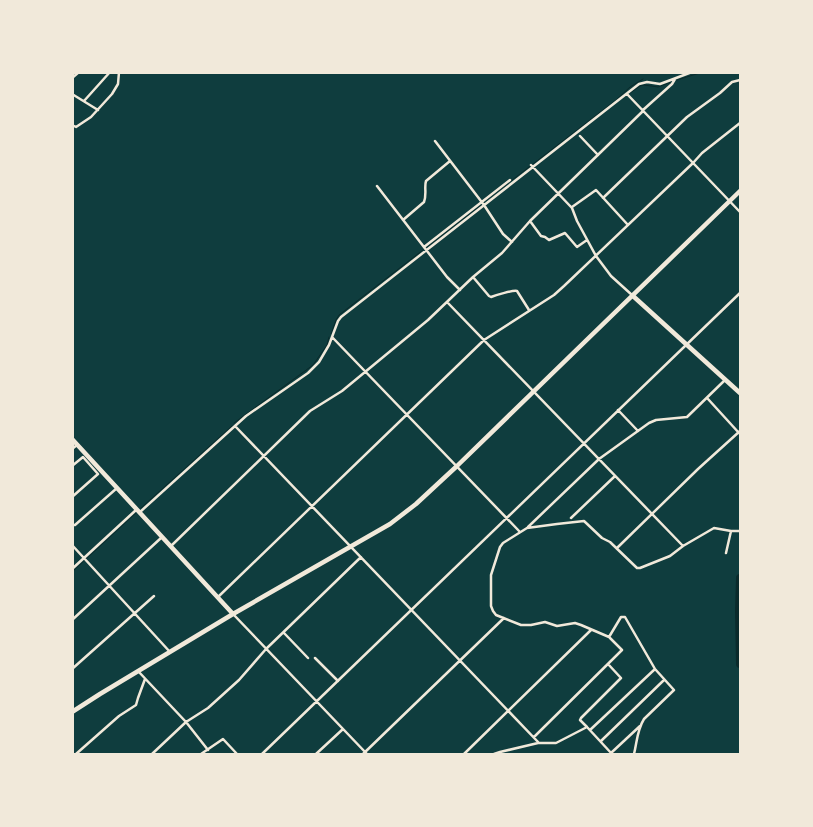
<svg xmlns="http://www.w3.org/2000/svg" width="813" height="827" viewBox="0 0 813 827" font-family="Overpass,sans-serif">
<style>
.lines{fill:none;stroke-linecap:round;stroke-linejoin:round}
.stream{stroke:#0a2a2b;stroke-width:1}
.river{stroke:#0a2a2b;stroke-width:8}
.minor{stroke:#f1e9da;stroke-width:2.5}
.primary{stroke:#f1e9da;stroke-width:4.5}
</style>
<rect width="100%" height="100%" fill="#0f3d3e"/>
<g class="lines">
<path class="stream" d="M 677,80 L 703,72
M 630,93 L 640,86 L 644,85 L 658,87 L 671,82
M 485,201 L 616,100 L 630,87 L 643,79
M 427,247 L 481,205
M 331,334 L 336,320 L 339,315 L 423,250
M 234,423 L 313,365 L 327,345 L 329,337
M 141,508 L 232,426
M 72,572 L 136,513"/>
<path class="river" d="M 740,578 L 739,611 L 740,664"/>
<path class="minor" d="M 72,78 L 79,72
M 72,94 L 98,110
M 627,94 L 740,212
M 84,101 L 110,72
M 643,110 L 672,84 L 675,79
M 72,125 L 76,127 L 91,117 L 112,94 L 118,84 L 119,72
M 580,136 L 598,155
M 435,141 L 484,205 L 503,234 L 512,242
M 531,165 L 572,208 L 577,221 L 596,256 L 611,276 L 632,295
M 377,186 L 447,277 L 460,290
M 603,198 L 687,117 L 720,93 L 732,82 L 740,80
M 572,207 L 596,190 L 628,225
M 403,220 L 424,202 C 427,194 424,187 426,181 L 450,161
M 530,221 L 541,236 L 545,237 L 549,240 L 565,233 L 577,247 L 587,240
M 424,247 L 510,180
M 473,277 L 489,296 L 491,297 C 496,295 513,290 517,291 L 529,310
M 447,302 L 683,546
M 332,337 L 520,532
M 708,399 L 739,433
M 618,410 L 638,431
M 235,426 L 539,743 L 556,743 L 587,727 L 612,754
M 72,449 L 77,445
M 72,466 L 83,457 L 98,474 L 72,497
M 140,512 L 246,416 L 308,373 L 319,362 L 329,345 L 338,321 L 341,317 L 639,84 L 647,82 L 660,84 L 692,72
M 571,518 L 615,476
M 72,525 L 75,525 L 117,488
M 528,527 L 599,459 L 649,423 L 656,420 L 687,417 L 725,380
M 72,545 L 170,652
M 171,546 L 310,411 L 342,391 L 428,320 L 473,277 L 502,253 L 530,221 L 643,111
M 617,548 L 698,469 L 740,431
M 726,553 L 731,531
M 72,569 L 136,510
M 218,597 L 484,340 L 554,295 L 564,286 L 693,163 L 702,153 L 740,123
M 233,614 L 367,754
M 72,620 L 161,538
M 284,633 L 308,658
M 315,658 L 338,681
M 72,669 L 154,596
M 138,671 L 186,722 L 208,750
M 587,727 L 580,720 L 581,718 L 621,678 L 608,664
M 590,730 L 655,669
M 534,737 L 622,650 L 610,638
M 601,741 L 664,680
M 611,753 L 640,726
M 76,754 L 119,716 L 136,705 L 138,698 L 145,679
M 152,754 L 186,722 L 208,708 L 239,680 L 266,649 L 361,557
M 201,754 L 223,739 L 237,754
M 262,754 L 740,293
M 316,754 L 343,729
M 363,754 L 504,618
M 464,754 L 591,630
M 494,754 L 500,752 L 538,743
M 634,754 C 637,742 637,730 644,719 L 674,690 L 655,669 L 625,617 L 621,617 L 609,637 L 581,625 L 575,623 L 557,626 L 545,622 L 531,625 L 521,625 L 496,615 L 493,611 L 491,606 L 491,575 L 500,547 L 503,543 L 527,528 L 557,524 L 584,521 L 602,538 L 610,542 L 637,568 L 640,568 L 670,556 L 683,546 L 714,528 L 731,531 L 740,531"/>
<path class="primary" d="M 633,296 L 740,393
M 72,439 L 233,614
M 72,712 L 100,694 L 233,614 L 390,524 L 416,504 L 457,466 L 740,191"/>
</g>
<rect width="813" height="827" fill="none" stroke="#f1e9da" stroke-width="148"/>
</svg>
